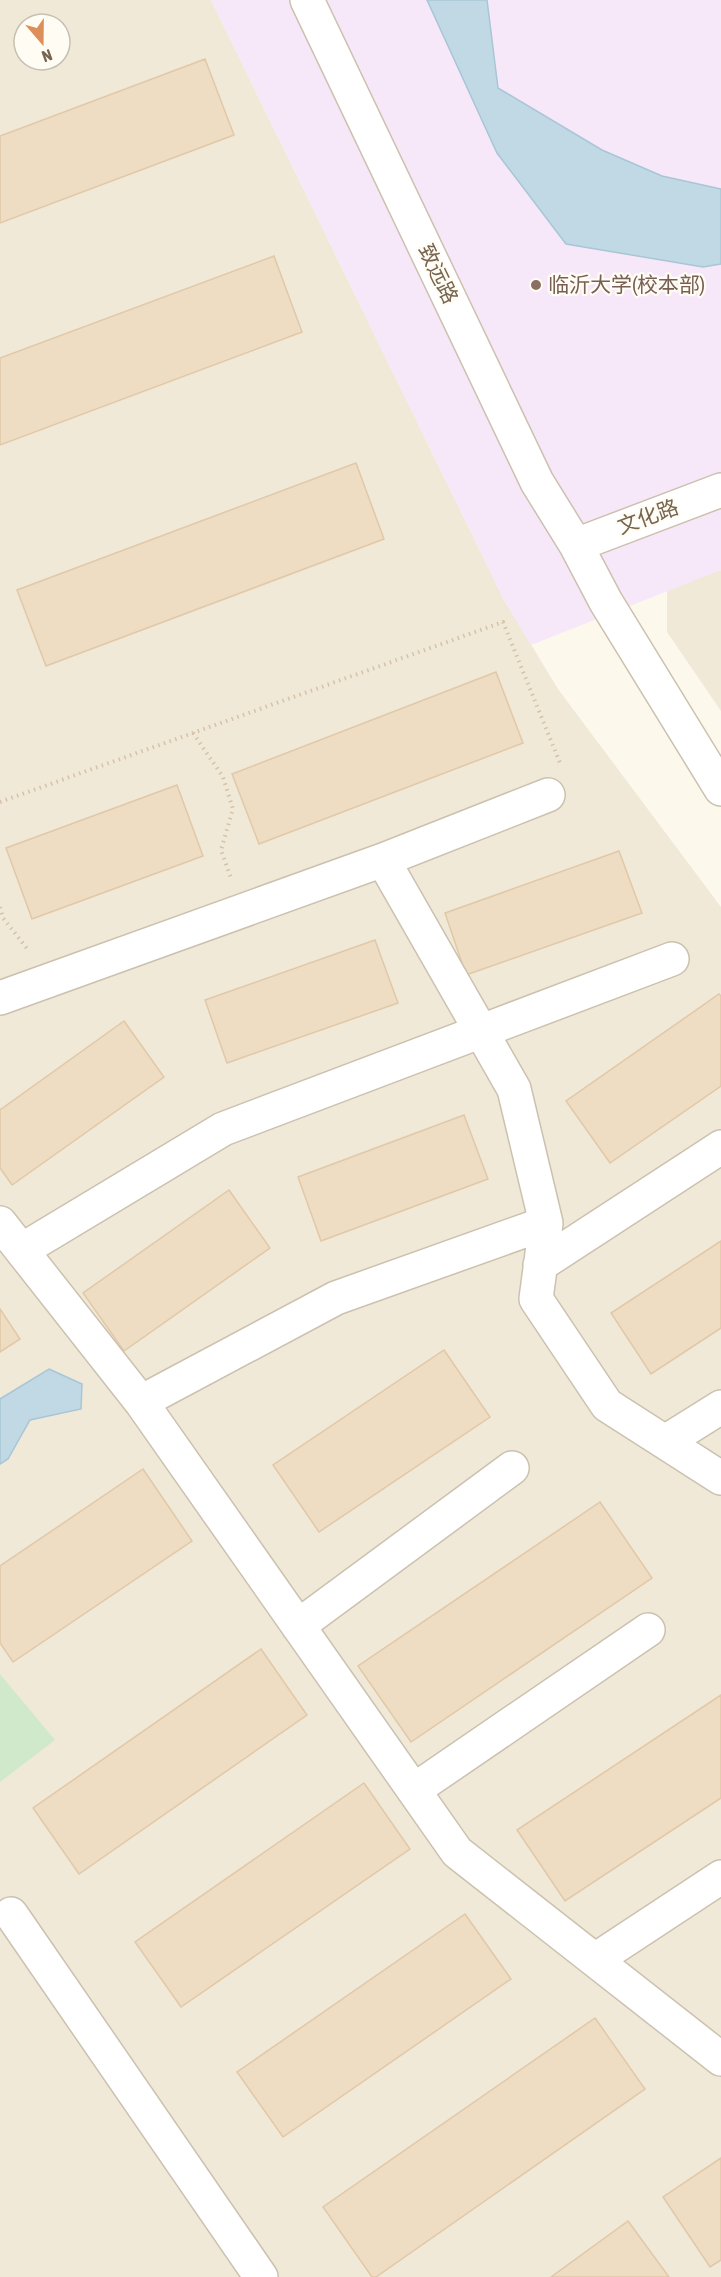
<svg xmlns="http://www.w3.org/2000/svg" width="721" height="2277" viewBox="0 0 721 2277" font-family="'Asap Condensed','Noto Sans SC',sans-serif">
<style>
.residential{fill:#f0e9d8;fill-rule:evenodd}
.education{fill:#f6e8f9}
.green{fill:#d1e9cb}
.water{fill:#c1d9e5;stroke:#a8c6d6;stroke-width:1.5}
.building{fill:#eedcc3;stroke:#e1c8a7;stroke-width:1.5}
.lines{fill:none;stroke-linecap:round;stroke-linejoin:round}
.minor-casing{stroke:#ccc1af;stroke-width:36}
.path{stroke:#d5c2a8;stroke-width:4;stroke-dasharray:1.5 4.5;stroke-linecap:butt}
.minor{stroke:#fff;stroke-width:33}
.education-dot{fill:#8d6e63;stroke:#fefcf3;stroke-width:2}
.labels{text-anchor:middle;stroke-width:4.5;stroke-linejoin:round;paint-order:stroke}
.street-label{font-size:21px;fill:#766450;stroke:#fefcf3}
.education-label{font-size:21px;fill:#785e54;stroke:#fefcf3;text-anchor:start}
</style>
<rect width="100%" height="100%" fill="#fcf8ec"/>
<path class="residential" d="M 0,0 L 211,0 L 504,600 L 558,689 L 721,907 L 721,2277 L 0,2277 ZM 24,24 L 60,24 L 60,60 L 24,60 Z
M 721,570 L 721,711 L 667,632 L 667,590 Z"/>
<path class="education" d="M 211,0 L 721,0 L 721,570 L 531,645 L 504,600 Z"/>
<path class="green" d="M 0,1674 L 55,1740 L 0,1782 Z"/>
<path class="water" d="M 427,0 L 487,0 L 498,88 L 602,150 L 662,176 L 721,189 L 721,264 L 703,267 L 566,244 L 497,153 Z
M 49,1369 L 82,1384 L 81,1409 L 30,1420 L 8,1459 L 0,1464 L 0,1399 Z"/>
<path class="building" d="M 205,59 L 234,135 L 0,223 L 0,136 Z
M 274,256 L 302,332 L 0,445 L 0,358 Z
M 356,463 L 384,539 L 46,666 L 17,590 Z
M 496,672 L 523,743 L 259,844 L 232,774 Z
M 177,785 L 203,856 L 32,919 L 6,848 Z
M 619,851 L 642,913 L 466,975 L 445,913 Z
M 375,940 L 398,1003 L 227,1063 L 205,1000 Z
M 719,994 L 721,996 L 721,1086 L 610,1163 L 566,1101 Z
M 124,1021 L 164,1077 L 12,1185 L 0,1168 L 0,1110 Z
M 464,1115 L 488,1179 L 321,1241 L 298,1177 Z
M 229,1190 L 270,1248 L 124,1351 L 83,1293 Z
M 721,1241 L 721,1328 L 651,1374 L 611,1313 Z
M 0,1309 L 20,1339 L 0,1352 Z
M 444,1350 L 490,1417 L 319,1532 L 273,1465 Z
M 143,1469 L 192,1541 L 13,1662 L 0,1643 L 0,1566 Z
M 600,1502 L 652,1578 L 411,1742 L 358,1666 Z
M 261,1649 L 307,1715 L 79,1874 L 33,1808 Z
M 721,1695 L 721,1798 L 565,1901 L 517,1830 Z
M 364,1783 L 410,1849 L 181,2007 L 135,1942 Z
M 465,1914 L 511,1979 L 283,2137 L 237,2072 Z
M 595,2018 L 645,2089 L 376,2277 L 372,2277 L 323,2207 Z
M 721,2158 L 721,2260 L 710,2267 L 663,2197 Z
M 628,2221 L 669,2277 L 551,2277 Z"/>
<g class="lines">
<g class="minor-casing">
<path id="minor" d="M 307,0 L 537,482 L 576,545 L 606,602 L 721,789
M 576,545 L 721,490
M 383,860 L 514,1089 L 546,1223 L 536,1299 L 607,1405 L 721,1478
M 0,998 L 383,860 L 548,795
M 0,1223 L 141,1402 L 457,1852 L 721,2059
M 22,1250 L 223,1129 L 672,959
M 540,1265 L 721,1147
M 141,1402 L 336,1298 L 546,1223
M 665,1442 L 721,1407
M 298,1626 L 512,1468
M 414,1790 L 648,1630
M 11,1914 L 261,2277
M 595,1960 L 721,1877"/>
</g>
<path class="path" d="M 193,733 L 223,777 L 233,809 L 221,850 L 231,878
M 0,802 L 503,622 L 560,763
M 0,907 L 3,918 L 29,951"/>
<use href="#minor" class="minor"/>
</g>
<circle class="education-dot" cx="536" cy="285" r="6"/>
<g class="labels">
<g class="street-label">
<text transform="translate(438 274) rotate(64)" y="7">致远路</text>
<text transform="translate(648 517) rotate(-20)" y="7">文化路</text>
</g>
<g class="education-label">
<text x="548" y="292">临沂大学(校本部)</text>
</g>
</g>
<g transform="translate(42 42) rotate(160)"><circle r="28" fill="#fefcf3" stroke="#c8bfb2" stroke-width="1.5"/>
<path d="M0-4.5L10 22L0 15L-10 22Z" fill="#dd8f5a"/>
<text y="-9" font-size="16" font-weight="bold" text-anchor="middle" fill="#766450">N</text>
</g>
</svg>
